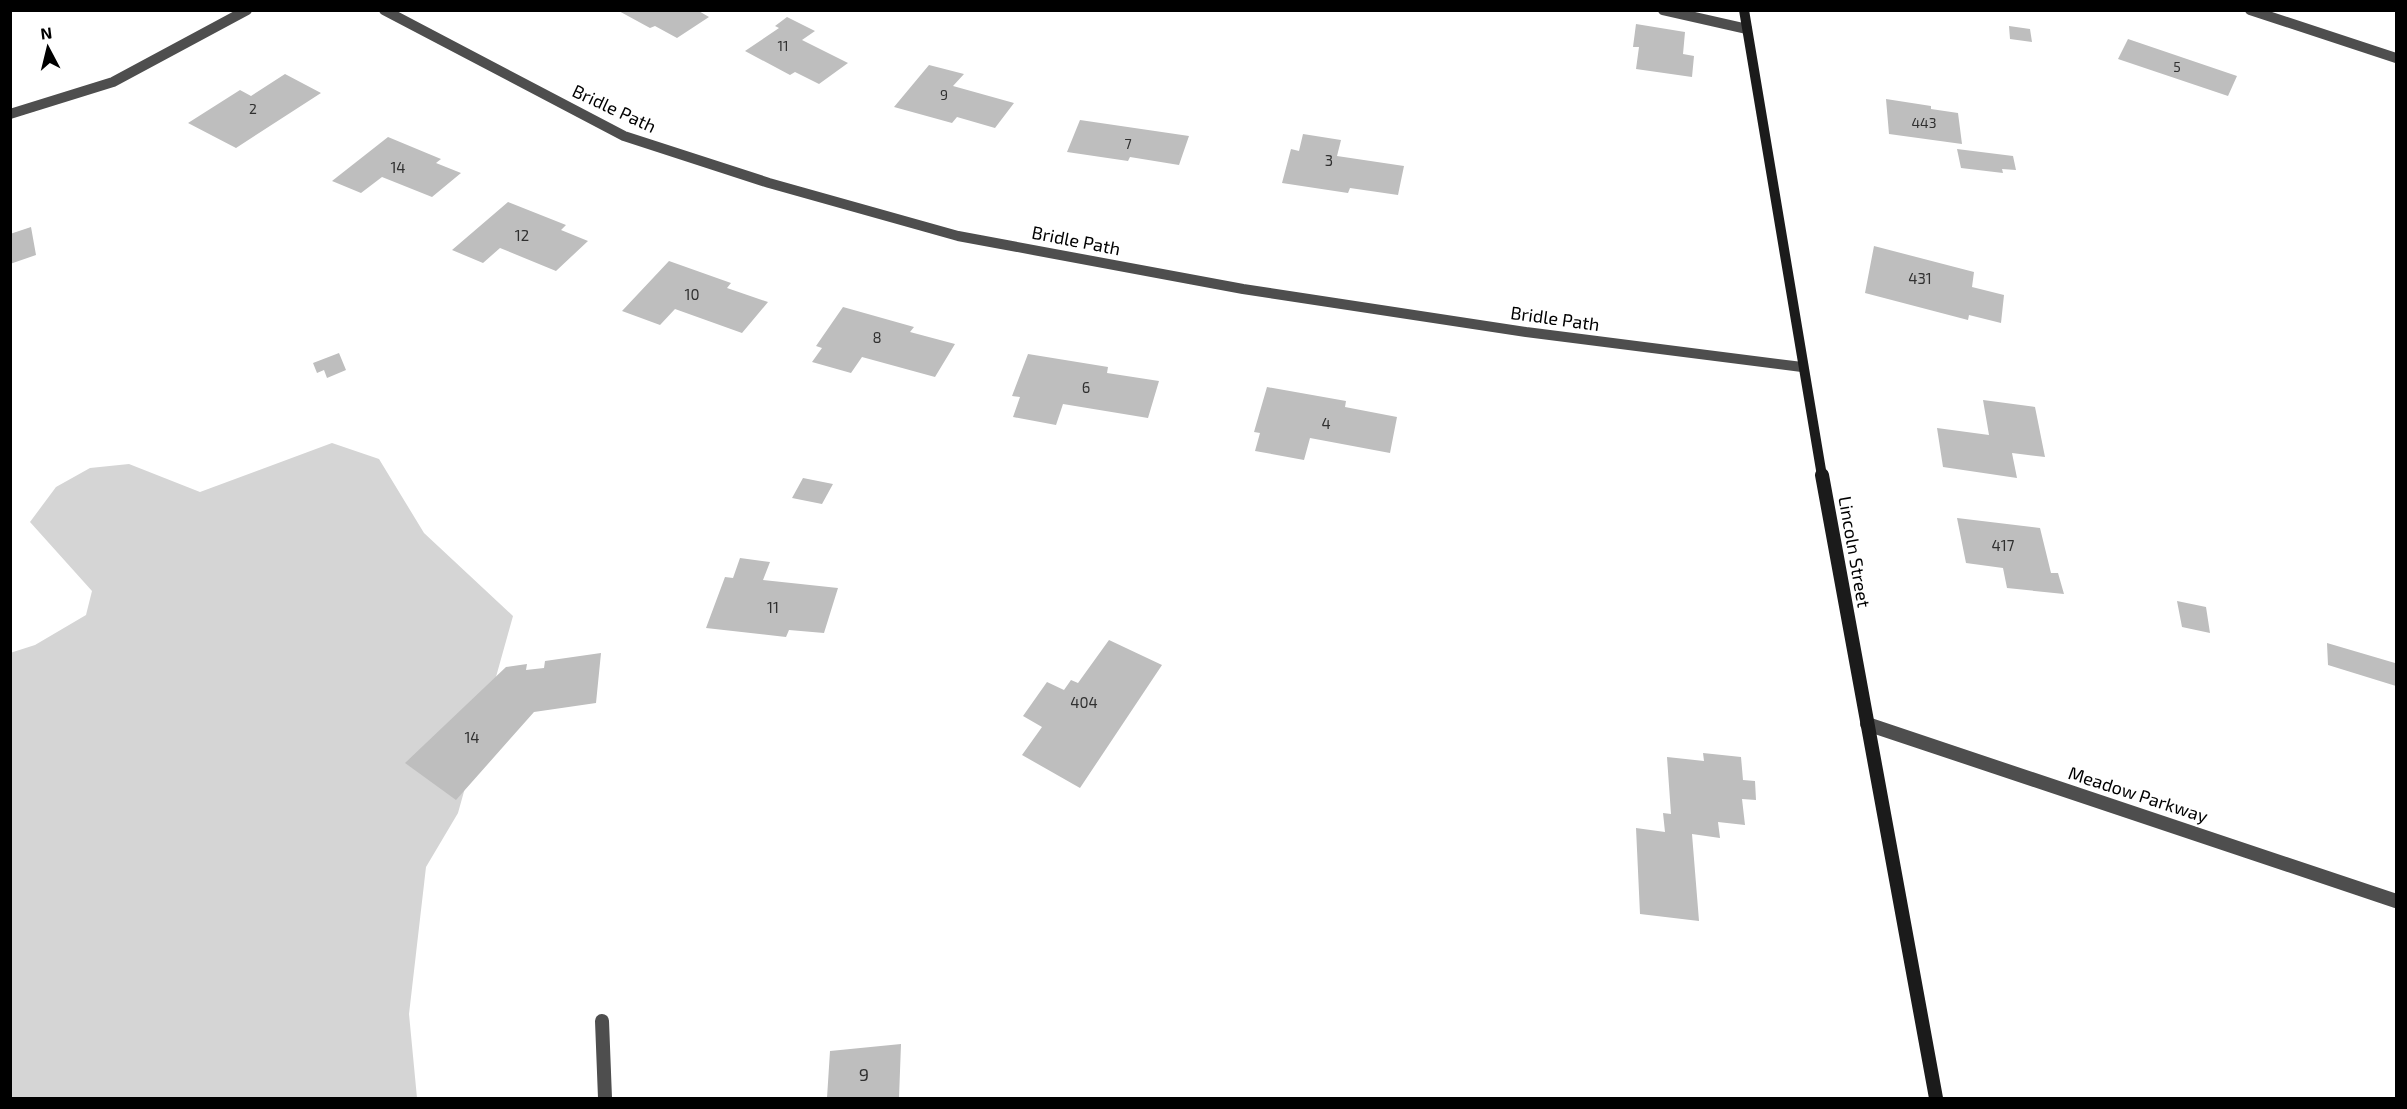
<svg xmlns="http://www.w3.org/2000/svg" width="2407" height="1109" viewBox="0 0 2407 1109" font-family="'Exo 2',sans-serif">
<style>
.green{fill:#d5d5d5}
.building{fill:#bebebe}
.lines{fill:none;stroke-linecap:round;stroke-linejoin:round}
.street-far1{stroke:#4e4e4e;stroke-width:10}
.street{stroke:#4e4e4e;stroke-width:14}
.secondary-far1{stroke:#1b1b1b;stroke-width:10}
.secondary{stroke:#1b1b1b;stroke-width:14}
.labels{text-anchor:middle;stroke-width:4.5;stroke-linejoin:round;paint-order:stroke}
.far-number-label{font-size:14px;fill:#303030}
.number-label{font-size:15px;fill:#303030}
.street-label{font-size:18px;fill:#000;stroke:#fff}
.near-number-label{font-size:18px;fill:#303030}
</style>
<rect width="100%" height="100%" fill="#fff"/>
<path class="green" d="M 332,443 L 379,459 L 424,533 L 513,616 L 458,813 L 426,867 L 409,1014 L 417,1098 L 11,1098 L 10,653 L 35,645 L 86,615 L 92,591 L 30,522 L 56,487 L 90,468 L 129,464 L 200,492 Z"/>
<path class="building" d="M 617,10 L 697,10 L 709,17 L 677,38 L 655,26 L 650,28 Z
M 787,17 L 815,31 L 802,40 L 848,63 L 819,84 L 795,72 L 790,75 L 745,51 L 779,28 L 775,26 Z
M 1636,24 L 1685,32 L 1683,54 L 1694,56 L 1692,77 L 1636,69 L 1639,47 L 1633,47 Z
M 2009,26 L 2030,29 L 2032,42 L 2010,39 Z
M 2128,39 L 2237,76 L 2228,96 L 2118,59 Z
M 929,65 L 964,74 L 953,86 L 1014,103 L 995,128 L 957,117 L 952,123 L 894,107 Z
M 285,74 L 321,93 L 236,148 L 188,123 L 240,90 L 251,96 Z
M 1886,99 L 1931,106 L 1931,109 L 1958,113 L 1962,144 L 1889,134 Z
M 1080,120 L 1189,136 L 1179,165 L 1130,157 L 1128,161 L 1067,152 Z
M 1303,134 L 1341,140 L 1337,156 L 1404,166 L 1398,195 L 1350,188 L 1348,193 L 1282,183 L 1291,149 L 1299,151 Z
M 388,137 L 441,159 L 436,163 L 461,173 L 432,197 L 382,177 L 361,193 L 332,181 Z
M 1957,149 L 2013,156 L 2016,170 L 2002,169 L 2003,173 L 1961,168 Z
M 508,202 L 566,225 L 561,230 L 588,241 L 556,271 L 500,248 L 483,263 L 452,250 Z
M 31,227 L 36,255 L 10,264 L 10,234 Z
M 1874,246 L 1974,272 L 1972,287 L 2004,295 L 2001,323 L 1969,315 L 1968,320 L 1865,293 Z
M 669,261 L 731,283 L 727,288 L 768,302 L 742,333 L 675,309 L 660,325 L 622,311 Z
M 843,307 L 914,327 L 910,332 L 955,344 L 935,377 L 862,357 L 851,373 L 812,362 L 822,348 L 816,346 Z
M 339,353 L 346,370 L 327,378 L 324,370 L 317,373 L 313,363 Z
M 1028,354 L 1108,367 L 1107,373 L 1159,381 L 1148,418 L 1063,404 L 1056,425 L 1013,417 L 1020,397 L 1012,396 Z
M 1267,387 L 1346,401 L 1345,407 L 1397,417 L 1390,453 L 1310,438 L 1304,460 L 1255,451 L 1260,433 L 1254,432 Z
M 1983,400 L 2035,407 L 2045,457 L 2012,453 L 2017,478 L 1943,467 L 1937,428 L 1989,435 Z
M 803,478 L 833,484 L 822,504 L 792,498 Z
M 1957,518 L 2040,528 L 2051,573 L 2058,573 L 2064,594 L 2007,588 L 2003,568 L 1966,563 Z
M 740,558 L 770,562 L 763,580 L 838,588 L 824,633 L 789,630 L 786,637 L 706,628 L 725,577 L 733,578 Z
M 2177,601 L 2206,607 L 2210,633 L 2182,627 Z
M 1109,640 L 1162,665 L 1080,788 L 1022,755 L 1042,727 L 1023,716 L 1047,682 L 1064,690 L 1071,680 L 1078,683 Z
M 2327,643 L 2395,663 L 2396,686 L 2328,665 Z
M 601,653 L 596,703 L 534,712 L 456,800 L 405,763 L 506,667 L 527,664 L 526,670 L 544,668 L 545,661 Z
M 1703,753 L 1741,757 L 1743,780 L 1755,781 L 1756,800 L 1742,799 L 1745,825 L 1718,822 L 1720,838 L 1692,834 L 1699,921 L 1640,914 L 1636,828 L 1665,832 L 1663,813 L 1671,814 L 1667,757 L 1704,761 Z
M 901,1044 L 899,1098 L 827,1098 L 830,1051 Z"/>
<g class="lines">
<path class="street-far1" d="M 384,10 L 624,136 L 769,183 L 958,236 L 1243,289 L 1526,332 L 1802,367
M 1663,10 L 1747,29
M 2250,10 L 2396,58
M 10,114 L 113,82 L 247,10"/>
<path class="street" d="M 1867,724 L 2396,901
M 602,1021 L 605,1098"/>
<path class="secondary-far1" d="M 1744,10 L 1822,476"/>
<path class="secondary" d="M 1822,475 L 1936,1098"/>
</g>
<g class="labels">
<g class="far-number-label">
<text x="783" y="51">11</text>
<text x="2177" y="72">5</text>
<text x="944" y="100">9</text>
<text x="253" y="114">2</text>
<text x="1924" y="128">443</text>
<text x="1128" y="149">7</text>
</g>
<g class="number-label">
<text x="1329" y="166">3</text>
<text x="398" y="173">14</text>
<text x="522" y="241">12</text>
<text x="1920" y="284">431</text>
<text x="692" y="300">10</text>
<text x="877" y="343">8</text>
<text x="1086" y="393">6</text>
<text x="1326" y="429">4</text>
<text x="2003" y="551">417</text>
<text x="773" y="613">11</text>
<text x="1084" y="708">404</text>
<text x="472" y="743">14</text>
</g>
<g class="street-label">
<text transform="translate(614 109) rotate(25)" y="6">Bridle Path</text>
<text transform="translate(1076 241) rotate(11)" y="6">Bridle Path</text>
<text transform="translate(1555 319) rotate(8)" y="6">Bridle Path</text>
<text transform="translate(1854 552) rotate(80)" y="6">Lincoln Street</text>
<text transform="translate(2138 795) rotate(18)" y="6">Meadow Parkway</text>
</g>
<g class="near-number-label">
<text x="864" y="1081">9</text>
</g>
</g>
<rect width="2407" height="1109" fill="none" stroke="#000000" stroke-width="24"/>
<g transform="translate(48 48) rotate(353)" stroke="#ffffff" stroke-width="4.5" paint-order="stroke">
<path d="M0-4.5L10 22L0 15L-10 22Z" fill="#000000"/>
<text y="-9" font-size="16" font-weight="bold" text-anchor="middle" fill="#000000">N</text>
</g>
</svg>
